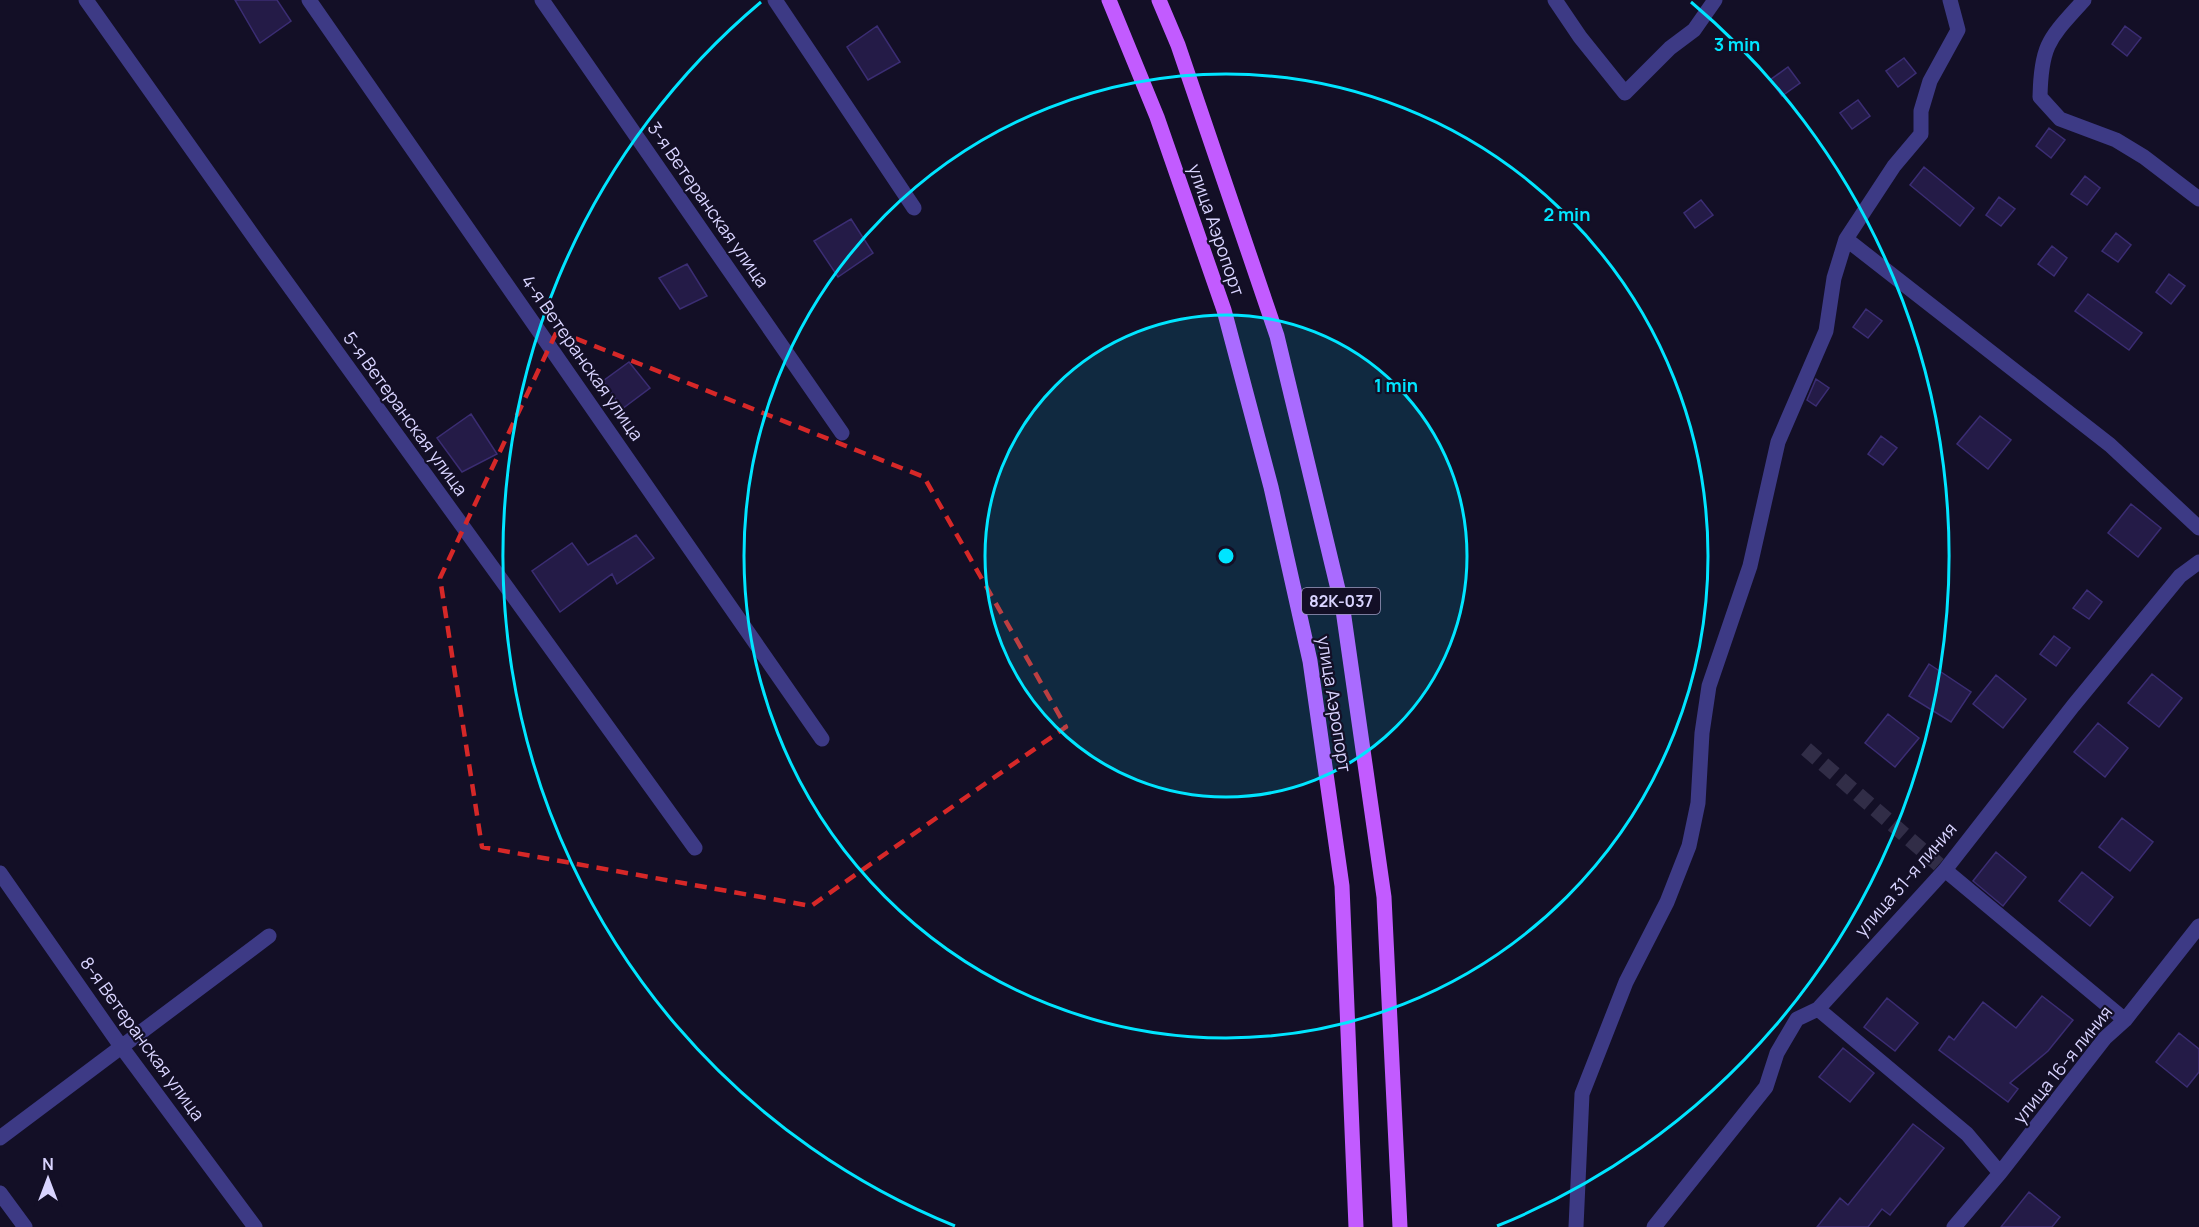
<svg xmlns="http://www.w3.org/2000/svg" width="2199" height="1227" viewBox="0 0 2199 1227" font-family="Manrope,sans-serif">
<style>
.building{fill:#241b47;stroke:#3b2d73;stroke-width:1.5}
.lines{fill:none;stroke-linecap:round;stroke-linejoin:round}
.minor-tunnel{stroke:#312d47;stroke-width:15;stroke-dasharray:15 8;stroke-linecap:butt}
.minor{stroke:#3d3a85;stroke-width:15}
.major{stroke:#c25bff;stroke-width:15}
.marked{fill:none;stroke:#d62828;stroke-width:4.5;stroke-dasharray:12 8;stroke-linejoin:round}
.ring{fill:none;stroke:#00e5ff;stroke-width:3}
.labels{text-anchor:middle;stroke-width:4.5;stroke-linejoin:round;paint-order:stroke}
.shield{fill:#130f26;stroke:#9e99be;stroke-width:1.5}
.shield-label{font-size:16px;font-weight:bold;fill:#d9d4ff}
.street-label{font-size:18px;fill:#d9d4ff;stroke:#130f26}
.centre{fill:#00e5ff;stroke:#130f26;stroke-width:3}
.ring-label{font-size:18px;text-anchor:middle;font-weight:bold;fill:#00e5ff;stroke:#130f26;stroke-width:4.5;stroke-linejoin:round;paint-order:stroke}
</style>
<rect width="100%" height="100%" fill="#130f26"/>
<path class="building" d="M 235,0 L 277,0 L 291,21 L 260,43 Z
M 877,26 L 900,62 L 868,80 L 847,47 Z
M 2125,26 L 2141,38 L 2127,56 L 2112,44 Z
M 1904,58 L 1916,73 L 1898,87 L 1886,71 Z
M 1788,67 L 1800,83 L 1782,96 L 1770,80 Z
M 1858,100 L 1870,116 L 1852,129 L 1840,113 Z
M 2049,128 L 2065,140 L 2051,158 L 2036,146 Z
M 1924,167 L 1974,208 L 1960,226 L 1910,185 Z
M 2085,176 L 2100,188 L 2087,205 L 2071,194 Z
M 1999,197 L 2015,209 L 2001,226 L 1986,215 Z
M 1701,200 L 1713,215 L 1695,228 L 1684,213 Z
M 851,219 L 873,253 L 838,277 L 814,241 Z
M 2116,233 L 2131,245 L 2118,262 L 2102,251 Z
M 2052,246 L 2067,258 L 2054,276 L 2038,264 Z
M 687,264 L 707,296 L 680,309 L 659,278 Z
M 2169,274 L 2185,286 L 2171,304 L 2156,292 Z
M 2088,294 L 2142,333 L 2129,350 L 2075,311 Z
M 1866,309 L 1882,321 L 1868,338 L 1853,327 Z
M 629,362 L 650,388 L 622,409 L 603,381 Z
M 1816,379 L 1829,388 L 1816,406 L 1807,400 Z
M 471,414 L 497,454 L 462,472 L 437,438 Z
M 1980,416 L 2011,440 L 1988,469 L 1957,444 Z
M 1881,436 L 1897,448 L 1883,465 L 1868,454 Z
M 2131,504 L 2161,528 L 2138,557 L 2108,533 Z
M 636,535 L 654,558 L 617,584 L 612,574 L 560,612 L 532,571 L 572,543 L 588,565 Z
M 2087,590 L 2102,602 L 2089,619 L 2073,608 Z
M 2054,636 L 2070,648 L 2056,666 L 2040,654 Z
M 1929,664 L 1971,692 L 1951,722 L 1909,696 Z
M 2152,674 L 2182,698 L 2159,727 L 2128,703 Z
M 1996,675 L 2026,699 L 2003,728 L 1973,704 Z
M 1888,714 L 1919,738 L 1895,767 L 1865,743 Z
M 2098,723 L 2128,748 L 2105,777 L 2074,752 Z
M 2122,818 L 2153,842 L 2130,871 L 2099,847 Z
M 1996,852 L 2026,877 L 2003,906 L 1973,881 Z
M 2082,872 L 2113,897 L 2090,926 L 2059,901 Z
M 2042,996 L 2073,1020 L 2048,1051 L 2010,1083 L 2018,1089 L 2008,1102 L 1939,1050 L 1949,1036 L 1954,1040 L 1983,1002 L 2016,1028 Z
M 1887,998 L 1918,1023 L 1895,1051 L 1864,1027 Z
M 2179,1033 L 2199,1049 L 2199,1072 L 2187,1087 L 2156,1062 Z
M 1843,1048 L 1874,1073 L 1850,1102 L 1819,1077 Z
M 1913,1124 L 1944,1148 L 1890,1215 L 1882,1209 L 1868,1227 L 1817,1227 L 1840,1198 L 1848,1205 Z
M 2029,1192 L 2060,1217 L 2052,1227 L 2001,1227 Z"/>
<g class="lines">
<path class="minor-tunnel" d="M 1806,749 L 1945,870"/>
<path class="minor" d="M 86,0 L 261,247 L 695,848
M 309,0 L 822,739
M 542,0 L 842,433
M 775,0 L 914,208
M 1555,0 L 1580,37 L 1625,93 L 1670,48 L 1694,30 L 1715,0
M 2084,0 C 2050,38 2041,43 2040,97 L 2060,119 L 2116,140 L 2144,157 L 2199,199
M 1846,239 L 2110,445 L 2199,528
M 1945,870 L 2125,1020
M 0,873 L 120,1045 L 255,1227
M 1818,1009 L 1967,1134 L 2000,1173
M 0,1138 L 269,936
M 0,1193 L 25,1227
M 1576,1227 L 1582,1094 L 1626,982 L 1667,902 L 1689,846 L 1698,803 L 1702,733 L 1709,686 L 1750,566 L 1778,442 L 1826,331 L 1834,278 L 1846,239 L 1894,166 L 1921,134 L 1921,111 L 1930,81 L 1958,30 L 1950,0
M 1654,1227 L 1766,1087 L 1777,1053 L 1797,1019 L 1818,1009 L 1945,870 L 2073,706 L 2180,576 L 2199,562
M 1954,1227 L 2000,1173 L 2105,1038 L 2125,1020 L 2199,926"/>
<path class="major" d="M 1109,0 L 1157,117 L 1224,310 L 1271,487 L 1310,661 L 1342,886 L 1356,1227
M 1159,0 L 1178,45 L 1277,336 L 1343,610 L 1384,897 L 1400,1227"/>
</g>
<path class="marked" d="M 557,331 L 924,477 L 1066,727 L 811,906 L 482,847 L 440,578 Z"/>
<circle cx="1226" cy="556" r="241" fill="#00e5ff" fill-opacity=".12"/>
<g class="ring">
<circle cx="1226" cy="556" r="241"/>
<circle cx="1226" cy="556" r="482"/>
<path d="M955 1226A723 723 0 0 1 761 2M1691 2A723 723 0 0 1 1497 1226"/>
</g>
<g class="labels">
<rect class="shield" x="1302" y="588" width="78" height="26" rx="4.5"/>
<g class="shield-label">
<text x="1341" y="607">82К-037</text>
</g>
<g class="street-label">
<text transform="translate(708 205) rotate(55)" y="6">3-я Ветеранская улица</text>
<text transform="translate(1216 230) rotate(71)" y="6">улица Аэропорт</text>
<text transform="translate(582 358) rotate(55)" y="6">4-я Ветеранская улица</text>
<text transform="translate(405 414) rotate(54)" y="6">5-я Ветеранская улица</text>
<text transform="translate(1334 704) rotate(81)" y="6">улица Аэропорт</text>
<text transform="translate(1906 880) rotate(-49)" y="6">улица 31-я линия</text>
<text transform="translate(142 1039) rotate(54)" y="6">8-я Ветеранская улица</text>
<text transform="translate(2063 1065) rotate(-51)" y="6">улица 16-я линия</text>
</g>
</g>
<circle cx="1226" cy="556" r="9" class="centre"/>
<g class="ring-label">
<text x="1737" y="51">3 min</text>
<text x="1567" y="221">2 min</text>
<text x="1396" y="392">1 min</text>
</g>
<g transform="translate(48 1179)" stroke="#130f26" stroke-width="4.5" paint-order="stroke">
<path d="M0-4.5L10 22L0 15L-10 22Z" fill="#d9d4ff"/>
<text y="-9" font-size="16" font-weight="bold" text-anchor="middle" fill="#d9d4ff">N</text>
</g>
</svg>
